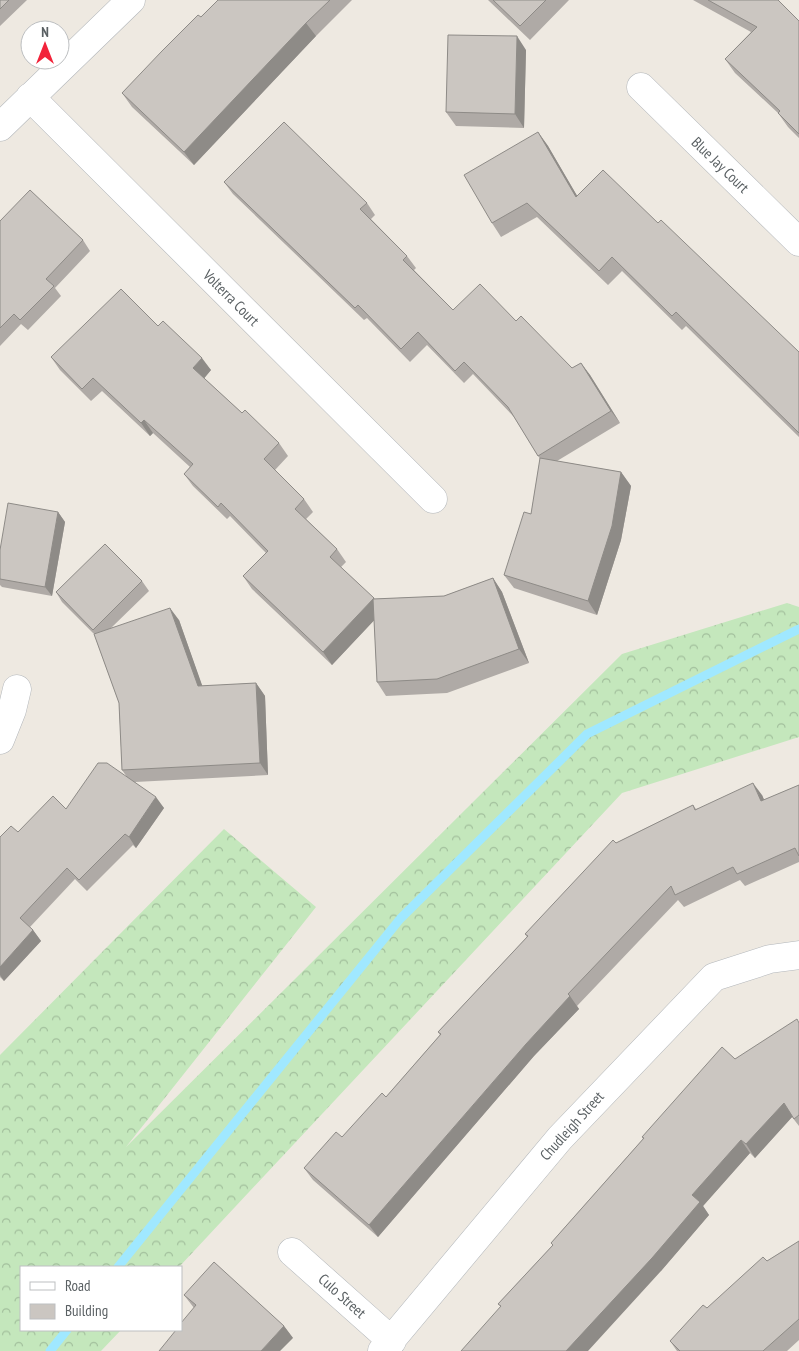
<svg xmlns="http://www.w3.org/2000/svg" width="799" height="1351" viewBox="0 0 799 1351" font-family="'PT Sans Narrow',sans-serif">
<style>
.forest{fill:url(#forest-crowns)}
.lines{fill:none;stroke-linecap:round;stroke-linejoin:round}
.stream{stroke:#a0e8ff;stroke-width:9}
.minor-casing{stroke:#b2b6ba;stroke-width:29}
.minor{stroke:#fff;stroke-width:28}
.wall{fill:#afaaa6}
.shaded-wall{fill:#8e8b87}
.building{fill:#cbc6c1;stroke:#8e8b87}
.labels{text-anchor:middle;stroke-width:4;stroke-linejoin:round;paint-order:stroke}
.street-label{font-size:15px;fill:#5a6063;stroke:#fff}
</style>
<defs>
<pattern id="forest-crowns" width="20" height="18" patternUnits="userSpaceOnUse" patternTransform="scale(1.25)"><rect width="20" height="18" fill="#c4e7bc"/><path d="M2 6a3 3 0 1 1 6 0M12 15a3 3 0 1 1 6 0" fill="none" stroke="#a2bf9c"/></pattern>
</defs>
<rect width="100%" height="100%" fill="#eee9e1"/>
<path class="forest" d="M 787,603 L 799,607 L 799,737 L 622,793 L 179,1267 L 21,1267 L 21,1330 L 121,1330 L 101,1351 L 0,1351 L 0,1055 L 224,829 L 316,907 L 126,1147 L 622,654 Z"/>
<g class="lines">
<path class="stream" d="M 118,1267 L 400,919 L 587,734 L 799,629
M 50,1351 L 67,1330"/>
<g class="minor-casing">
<path id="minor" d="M 641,87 L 799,242
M 30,97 L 433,499
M 0,127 L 131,0
M 0,740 L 12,710 L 17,689
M 292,1252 L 392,1341
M 382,1351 L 560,1138 L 714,977 L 770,959 L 799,955"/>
</g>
<use href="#minor" class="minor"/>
</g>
<path class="wall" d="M 0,0 L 27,0 L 0,26 Z
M 218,0 L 352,0 L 316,36 L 194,165 L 132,107 L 122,93 Z
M 488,0 L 569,0 L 530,40 Z
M 693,0 L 778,0 L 799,21 L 799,138 L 788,127 L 778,113 L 735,73 L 725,59 L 751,32 Z
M 526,50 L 524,128 L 456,126 L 446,112 Z
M 538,132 L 548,146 L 577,196 L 658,223 L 799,352 L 799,437 L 686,326 L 682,330 L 622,271 L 608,285 L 537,217 L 501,237 L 492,223 Z
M 224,182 L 367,203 L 375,215 L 371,219 L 407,256 L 416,268 L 414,270 L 453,310 L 516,321 L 572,368 L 581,363 L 590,375 L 620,423 L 557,461 L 621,472 L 631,486 L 621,540 L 597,615 L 514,588 L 504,575 L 531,514 L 540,459 L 514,417 L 473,374 L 464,383 L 427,345 L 410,362 L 367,318 L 364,320 L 233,194 Z
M 0,221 L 83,240 L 90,251 L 55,288 L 61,296 L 28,330 L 21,324 L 0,346 Z
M 158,326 L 211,370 L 204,378 L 242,413 L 279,443 L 288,456 L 275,470 L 304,499 L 313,512 L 306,519 L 337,549 L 346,562 L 341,567 L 374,599 L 444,596 L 493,578 L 502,592 L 529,663 L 447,693 L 386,696 L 377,682 L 374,620 L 332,665 L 252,589 L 243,576 L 266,553 L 230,516 L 227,519 L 193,486 L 184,474 L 190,467 L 153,433 L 150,436 L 102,391 L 91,401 L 60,370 L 51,357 Z
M 58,512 L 65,522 L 52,596 L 2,587 L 0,585 L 0,550 Z
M 142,581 L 149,591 L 111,628 L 179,620 L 202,686 L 256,683 L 265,696 L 268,775 L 135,782 L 164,808 L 136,848 L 133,845 L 87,891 L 75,879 L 30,927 L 33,930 L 41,941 L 4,981 L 0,977 L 0,837 L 18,832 L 66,809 L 127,777 L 122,770 L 119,703 L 94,634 L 62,602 L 56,592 Z
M 799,785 L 799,862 L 745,886 L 740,880 L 684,907 L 678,900 L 577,1006 L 579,1009 L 534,1056 L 378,1237 L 313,1180 L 304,1168 L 342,1137 L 386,1097 L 440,1035 L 438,1032 L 527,937 L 525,934 L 616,843 L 693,805 L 696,809 L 762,795 L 764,800 Z
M 799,1023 L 799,1126 L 792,1117 L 755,1158 L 750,1153 L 703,1206 L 709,1215 L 661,1271 L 501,1307 L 498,1304 L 553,1245 L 551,1243 L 643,1139 L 642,1137 L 735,1059 Z
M 799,1241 L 799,1340 L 787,1351 L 677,1351 L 670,1341 L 707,1308 L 767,1261 Z
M 184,1295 L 284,1326 L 293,1338 L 194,1308 Z"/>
<path class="shaded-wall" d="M 306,23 L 316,36 L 194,165 L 184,152 Z
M 517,36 L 526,50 L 524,128 L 515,114 Z
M 538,132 L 548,146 L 586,211 L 576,197 Z
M 202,358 L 211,370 L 202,381 L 193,368 Z
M 581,363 L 590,375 L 620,423 L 611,411 Z
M 144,420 L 153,433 L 150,436 L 141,423 Z
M 621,472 L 631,486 L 621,540 L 597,615 L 588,601 Z
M 58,512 L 65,522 L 52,596 L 45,587 Z
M 493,578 L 502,592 L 529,663 L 519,649 Z
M 374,598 L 383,611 L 332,665 L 323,652 Z
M 170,608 L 179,620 L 207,699 L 198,686 Z
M 256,683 L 265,696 L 268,775 L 260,763 Z
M 753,783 L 762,795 L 770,813 L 761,801 Z
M 156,797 L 164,808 L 136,848 L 129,837 Z
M 33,930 L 41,941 L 4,981 L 0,975 L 0,967 Z
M 570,996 L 579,1009 L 534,1056 L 378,1237 L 369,1225 L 526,1044 Z
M 784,1103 L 793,1116 L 755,1158 L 746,1144 Z
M 741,1140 L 750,1153 L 703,1206 L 709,1215 L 661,1271 L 588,1351 L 566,1351 L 692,1195 Z
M 284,1326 L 293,1338 L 280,1351 L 261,1351 Z"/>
<path class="building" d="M 0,0 L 9,0 L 0,9 Z
M 218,0 L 330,0 L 306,23 L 184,152 L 122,93 L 162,51 L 198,15 L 201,17 Z
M 493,0 L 546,0 L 520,26 Z
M 708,0 L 778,0 L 799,21 L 799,134 L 778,113 L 780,111 L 725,59 L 757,27 Z
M 448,35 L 517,36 L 515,114 L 446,112 Z
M 284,122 L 367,203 L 360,209 L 407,256 L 403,260 L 453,310 L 480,284 L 516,321 L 521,316 L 572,368 L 581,363 L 611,411 L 538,456 L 508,407 L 464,362 L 455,371 L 418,332 L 401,349 L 358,305 L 355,308 L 224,182 Z
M 538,132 L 576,197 L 603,170 L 658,223 L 661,220 L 799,352 L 799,433 L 676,312 L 672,316 L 612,257 L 599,271 L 527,203 L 492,223 L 464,175 Z
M 30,190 L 83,240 L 46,279 L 54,286 L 20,320 L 14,314 L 0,328 L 0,221 Z
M 121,289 L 158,326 L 163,321 L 202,358 L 193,368 L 242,413 L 245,410 L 279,443 L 264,459 L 304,499 L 295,509 L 337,549 L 330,557 L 374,598 L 323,652 L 243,576 L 268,551 L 221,503 L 218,507 L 184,474 L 193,464 L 144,420 L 141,423 L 93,378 L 82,389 L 51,357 Z
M 540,458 L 621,472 L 612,526 L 588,601 L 504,575 L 524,512 L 531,514 Z
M 8,503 L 58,512 L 45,587 L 0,579 L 0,550 Z
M 105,544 L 142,581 L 93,630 L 56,592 Z
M 493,578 L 519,649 L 437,679 L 377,682 L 373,599 L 444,596 Z
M 170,608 L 198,686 L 256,683 L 260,763 L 122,770 L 119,703 L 94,634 Z
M 98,763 L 107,763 L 156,797 L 129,837 L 125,834 L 79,880 L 67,868 L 20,918 L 33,930 L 0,967 L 0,837 L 11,826 L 18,832 L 53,796 L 66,809 Z
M 753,783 L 761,801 L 799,785 L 799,856 L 795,848 L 737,874 L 733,867 L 675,895 L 671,886 L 568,994 L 570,996 L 526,1044 L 369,1225 L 304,1168 L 336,1132 L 342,1137 L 382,1093 L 386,1097 L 441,1034 L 438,1032 L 528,936 L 525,934 L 613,840 L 616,843 L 693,805 L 695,810 Z
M 797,1019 L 799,1023 L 799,1115 L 794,1119 L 784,1103 L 746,1144 L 741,1140 L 692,1195 L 700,1202 L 652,1258 L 566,1351 L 461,1351 L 501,1306 L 498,1304 L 553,1245 L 551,1243 L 644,1138 L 642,1137 L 722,1047 L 735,1059 Z
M 799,1241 L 799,1319 L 763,1351 L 680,1351 L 670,1341 L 703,1305 L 707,1308 L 763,1257 L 767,1261 Z
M 214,1262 L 284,1326 L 261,1351 L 159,1351 L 176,1330 L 181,1330 L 181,1323 L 196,1305 L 184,1295 Z"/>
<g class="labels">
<g class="street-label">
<text transform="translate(720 165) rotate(44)" y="5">Blue Jay Court</text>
<text transform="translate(231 298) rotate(45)" y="5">Volterra Court</text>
<text transform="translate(572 1126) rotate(-48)" y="5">Chudleigh Street</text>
<text transform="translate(342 1296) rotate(42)" y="5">Culo Street</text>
</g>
</g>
<rect x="20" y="1266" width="162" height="65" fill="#ffffff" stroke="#bdbfc1"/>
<rect x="30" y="1282" width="25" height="8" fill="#ffffff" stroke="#bdbfc1"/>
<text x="65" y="1291" font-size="15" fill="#5a6063">Road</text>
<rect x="30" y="1304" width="25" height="15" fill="#cbc6c1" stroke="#bdbfc1"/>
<text x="65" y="1316" font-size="15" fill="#5a6063">Building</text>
<g transform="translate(45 45)"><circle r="24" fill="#ffffff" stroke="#bdbfc1"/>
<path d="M0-4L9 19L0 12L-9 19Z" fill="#f2233a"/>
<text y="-8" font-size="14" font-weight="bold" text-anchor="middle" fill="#5a6063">N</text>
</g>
</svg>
